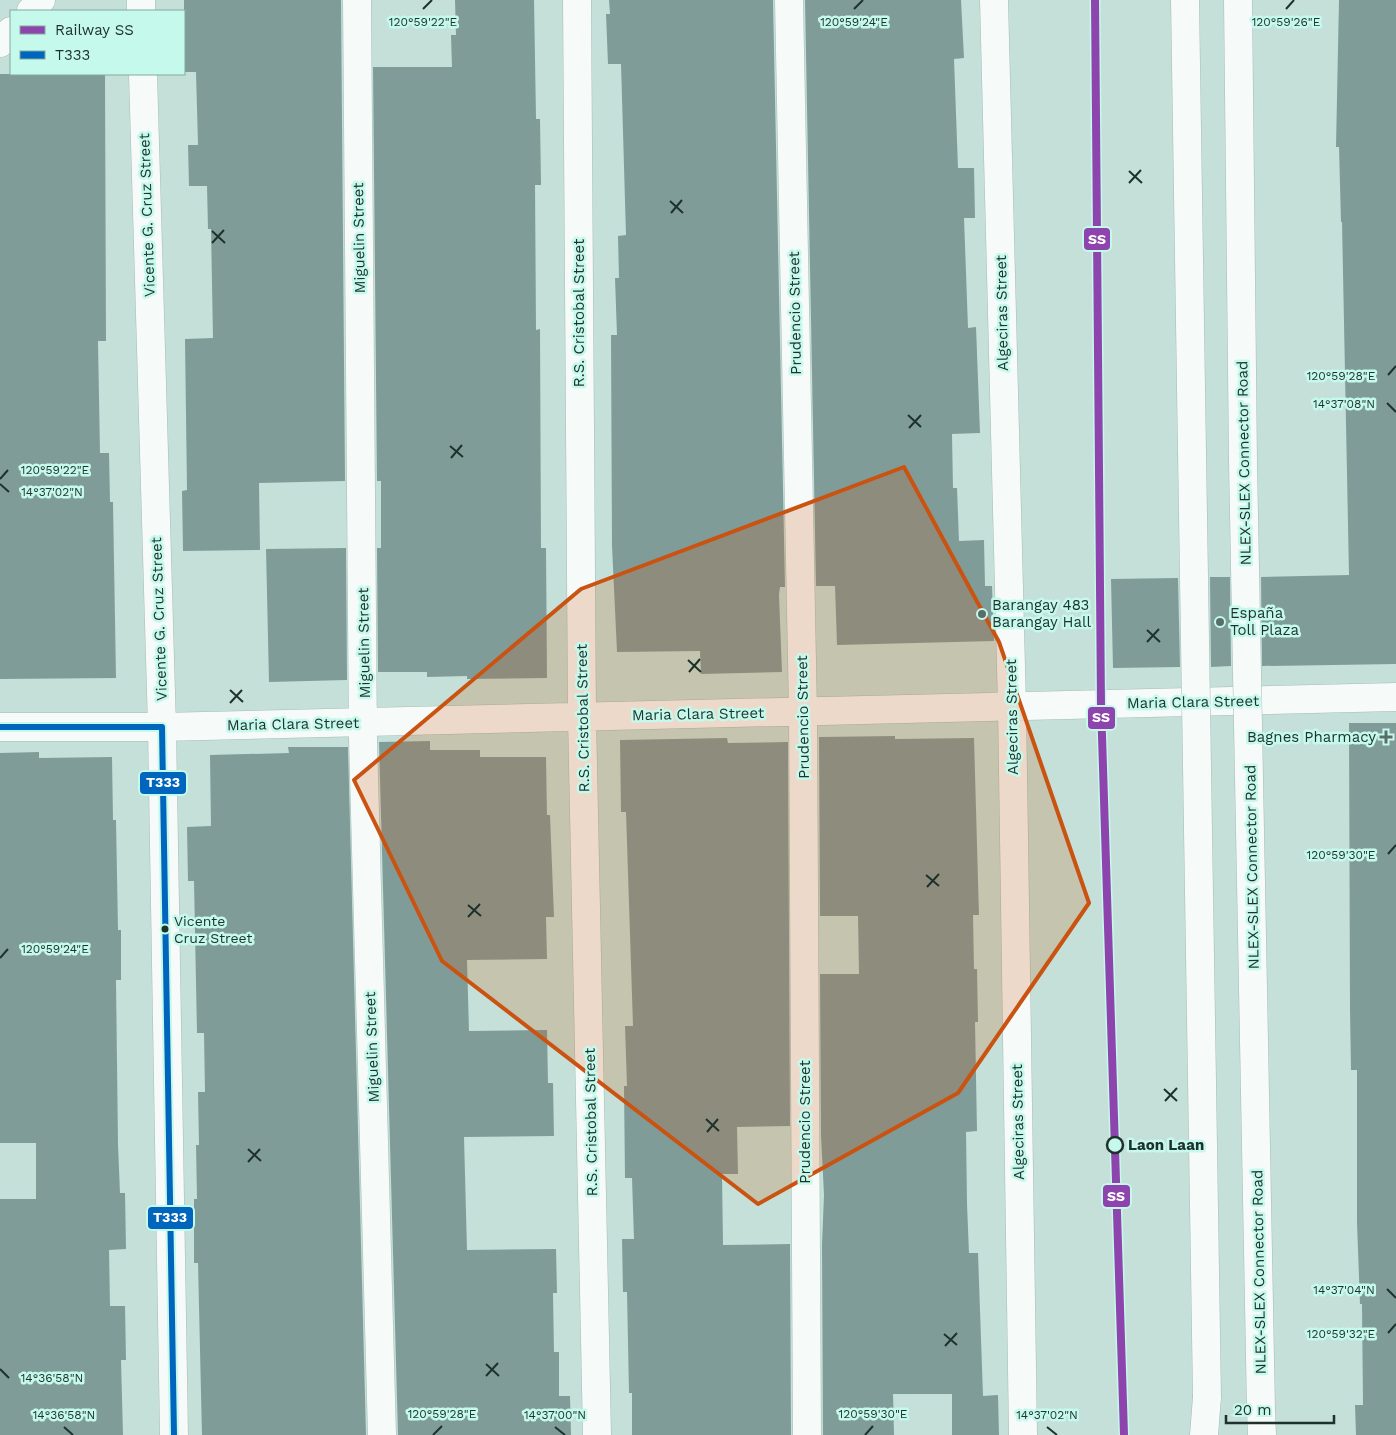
<svg xmlns="http://www.w3.org/2000/svg" width="1396" height="1435" viewBox="0 0 1396 1435" font-family="'Work Sans',sans-serif">
<style>
.building{fill:#809c99}
.lines{fill:none;stroke-linecap:round;stroke-linejoin:round}
.minor-casing{stroke:#a6bcb6;stroke-width:29}
.major-casing{stroke:#a6bcb6;stroke-width:29}
.highway-casing{stroke:#a6bcb6;stroke-width:29}
.minor{stroke:#f6faf9;stroke-width:28}
.major{stroke:#f6faf9;stroke-width:28}
.highway{stroke:#f6faf9;stroke-width:28}
.highway-bridge-casing{stroke:#a6bcb6;stroke-width:29;stroke-linecap:butt}
.highway-bridge{stroke:#f6faf9;stroke-width:28}
.bus-1-casing{stroke:#c5f9eb;stroke-width:10}
.bus-1{stroke:#0065bd;stroke-width:6}
.rail-1-casing{stroke:#c5f9eb;stroke-width:11}
.rail-1{stroke:#8e44ad;stroke-width:8}
.marked{fill:#ca5311;fill-opacity:0.2;stroke:#ca5311;stroke-width:4;stroke-linejoin:round}
.ticks{fill:none;stroke:#1e322d;stroke-width:2}
.poi-dot{fill:#586f69;stroke:#c5f9eb;stroke-width:2}
.bus-dot{fill:#1e322d;stroke:#c5f9eb;stroke-width:2}
.stop-dot{fill:#c5f9eb;stroke:#1e322d;stroke-width:2.5}
.labels{text-anchor:middle;stroke-width:5;stroke-linejoin:round;paint-order:stroke}
.bus-label{font-size:14px;fill:#1e322d;stroke:#c5f9eb;text-anchor:start}
.street-label{font-size:15px;fill:#1e322d;stroke:#c5f9eb}
.poi-label{font-size:15px;fill:#1e322d;stroke:#c5f9eb;text-anchor:start}
.stop-label{font-size:15px;font-weight:bold;fill:#1e322d;stroke:#c5f9eb;text-anchor:start}
.ticks-label{font-size:12px;text-anchor:middle;fill:#1e322d;stroke:#c5f9eb;stroke-width:5;stroke-linejoin:round;paint-order:stroke}
.line-badge{stroke:#c5f9eb;stroke-width:2}
.badge-label{font-size:14px;text-anchor:middle;font-weight:bold;fill:#fff}
</style>
<rect width="100%" height="100%" fill="#c4e0d8"/>
<path class="building" d="M 184,0 L 341,0 L 345,481 L 259,483 L 260,550 L 183,551 L 182,491 L 187,490 L 185,339 L 213,338 L 211,229 L 208,229 L 207,186 L 189,186 L 188,145 L 198,145 L 196,72 L 184,72 Z
M 455,0 L 534,0 L 536,119 L 540,119 L 541,185 L 535,185 L 536,330 L 540,329 L 541,548 L 546,548 L 547,678 L 467,679 L 467,676 L 427,677 L 427,672 L 378,672 L 377,548 L 381,548 L 381,481 L 377,481 L 373,67 L 452,67 L 451,35 L 456,35 Z
M 609,0 L 773,0 L 785,587 L 780,587 L 779,595 L 782,672 L 701,674 L 700,651 L 617,652 L 612,546 L 611,335 L 617,335 L 615,278 L 619,278 L 618,236 L 626,235 L 621,64 L 608,64 L 606,14 L 610,14 Z
M 805,0 L 961,0 L 964,58 L 954,59 L 958,168 L 974,168 L 975,218 L 964,218 L 968,328 L 976,327 L 980,433 L 952,434 L 953,488 L 957,488 L 959,541 L 984,540 L 985,586 L 992,586 L 994,641 L 837,645 L 835,586 L 816,586 Z
M 1339,0 L 1396,0 L 1396,664 L 1262,666 L 1261,577 L 1349,575 L 1342,222 L 1341,222 L 1339,147 L 1336,147 Z
M 0,74 L 105,74 L 106,341 L 98,341 L 100,453 L 109,453 L 110,502 L 113,502 L 116,678 L 0,679 Z
M 346,548 L 347,680 L 269,682 L 266,549 Z
M 1210,577 L 1230,577 L 1231,666 L 1211,667 Z
M 1178,578 L 1180,667 L 1113,668 L 1111,579 Z
M 1349,723 L 1396,723 L 1396,1435 L 1356,1435 L 1355,1405 L 1363,1405 L 1362,1304 L 1360,1304 L 1357,1223 L 1357,1070 L 1351,1070 L 1350,1010 Z
M 895,736 L 895,739 L 974,738 L 979,915 L 973,915 L 974,969 L 977,969 L 978,1022 L 975,1022 L 977,1131 L 966,1132 L 967,1204 L 969,1253 L 978,1253 L 983,1396 L 998,1395 L 999,1435 L 952,1435 L 952,1394 L 893,1394 L 894,1435 L 823,1435 L 822,1244 L 824,1195 L 821,1135 L 820,974 L 859,974 L 858,916 L 820,916 L 819,737 Z
M 727,738 L 728,743 L 788,742 L 790,1126 L 737,1127 L 738,1174 L 722,1174 L 723,1245 L 790,1244 L 791,1435 L 632,1435 L 632,1393 L 629,1393 L 627,1292 L 623,1292 L 622,1239 L 634,1239 L 632,1178 L 625,1178 L 624,1086 L 627,1086 L 625,1026 L 633,1026 L 626,812 L 621,812 L 620,740 Z
M 430,741 L 430,750 L 480,750 L 480,757 L 546,757 L 547,815 L 550,815 L 554,917 L 546,917 L 547,959 L 467,960 L 469,1031 L 547,1030 L 548,1083 L 553,1083 L 554,1136 L 464,1137 L 467,1250 L 556,1249 L 557,1293 L 553,1293 L 554,1352 L 559,1352 L 559,1396 L 570,1396 L 571,1435 L 398,1435 L 379,742 Z
M 288,747 L 348,747 L 366,1435 L 202,1435 L 198,1263 L 194,1263 L 194,1199 L 197,1199 L 196,1145 L 199,1145 L 198,1092 L 205,1092 L 204,1033 L 197,1033 L 194,881 L 188,881 L 187,827 L 211,826 L 210,755 L 289,753 Z
M 39,752 L 39,758 L 112,757 L 113,820 L 116,820 L 118,930 L 121,930 L 121,980 L 116,980 L 118,1145 L 120,1193 L 125,1193 L 126,1249 L 109,1250 L 110,1306 L 125,1306 L 126,1360 L 121,1360 L 123,1435 L 0,1435 L 0,1199 L 36,1199 L 36,1143 L 0,1143 L 0,753 Z"/>
<g class="lines">
<g class="minor-casing">
<path id="minor" d="M 141,0 L 141,11
M 357,0 L 363,740 L 382,1435
M 577,0 L 582,717 L 597,1435
M 789,0 L 803,712 L 807,1435
M 994,0 L 1012,706 L 1023,1435
M 143,74 L 162,727 L 174,1435
M 0,727 L 162,727 L 1396,697"/>
</g>
<g class="major-casing">
<path id="major" d="M 31,11 L 41,0
M 0,43 L 11,31"/>
</g>
<g class="highway-casing">
<path id="highway" d="M 1185,0 L 1192,452
M 1261,1410 L 1262,1435
M 1204,1435 L 1207,1397"/>
</g>
<use href="#minor" class="minor"/>
<use href="#major" class="major"/>
<use href="#highway" class="highway"/>
<g class="highway-bridge-casing">
<path id="highway-bridge" d="M 1238,0 L 1243,462 L 1261,1410
M 1192,452 L 1207,1397"/>
</g>
<use href="#highway-bridge" class="highway-bridge"/>
<g class="bus-1-casing">
<path id="bus-1" d="M 0,727 L 162,727 L 174,1435"/>
</g>
<use href="#bus-1" class="bus-1"/>
<g class="rail-1-casing">
<path id="rail-1" d="M 1095,0 L 1101,704 L 1124,1435"/>
</g>
<use href="#rail-1" class="rail-1"/>
</g>
<path class="marked" d="M 904,467 L 999,642 L 1089,903 L 958,1093 L 758,1204 L 442,961 L 354,780 L 581,589 Z"/>
<path class="ticks" d="M 423,9 L 432,0M 854,9 L 863,0M 1286,9 L 1294,0M 1129,171 L 1142,183M 1129,183 L 1141,170M 670,201 L 683,213M 671,213 L 682,200M 212,231 L 225,243M 212,243 L 224,230M 1388,375 L 1396,366M 1387,403 L 1396,412M 908,415 L 921,427M 909,428 L 921,415M 450,446 L 463,457M 451,458 L 462,445M 0,479 L 8,470M 0,484 L 9,492M 1147,630 L 1160,642M 1147,642 L 1159,629M 688,660 L 701,672M 689,672 L 700,659M 230,690 L 243,702M 230,703 L 242,690M 1388,854 L 1396,845M 926,875 L 939,886M 927,887 L 939,874M 468,905 L 481,916M 468,917 L 480,904M 0,958 L 8,949M 1164,1089 L 1177,1101M 1165,1101 L 1177,1088M 706,1119 L 719,1131M 707,1132 L 718,1119M 248,1149 L 261,1161M 248,1162 L 260,1149M 1387,1289 L 1396,1298M 1388,1333 L 1396,1324M 944,1334 L 957,1345M 945,1346 L 957,1333M 486,1364 L 499,1376M 0,1369 L 9,1378M 486,1376 L 498,1363M 64,1427 L 73,1435M 555,1427 L 565,1435M 1047,1427 L 1057,1435M 433,1435 L 442,1426M 865,1435 L 873,1426"/>
<g class="poi-dot">
<circle cx="982" cy="614" r="5"/>
<circle cx="1220" cy="622" r="5"/>
<path d="M1383.5 729.5h5v5h5v5h-5v5h-5v-5h-5v-5h5z"/>
</g>
<circle class="bus-dot" cx="165" cy="929" r="4.5"/>
<circle class="stop-dot" cx="1115" cy="1145" r="8"/>
<g class="labels">
<g class="bus-label">
<text x="174" y="926">Vicente<tspan x="174" dy="17">Cruz Street</tspan></text>
</g>
<g class="street-label">
<text transform="translate(147 215) rotate(-92)" y="5">Vicente G. Cruz Street</text>
<text transform="translate(359 238) rotate(-91)" y="5">Miguelin Street</text>
<text transform="translate(579 313) rotate(-90)" y="5">R.S. Cristobal Street</text>
<text transform="translate(795 313) rotate(-91)" y="5">Prudencio Street</text>
<text transform="translate(1002 313) rotate(-91)" y="5">Algeciras Street</text>
<text transform="translate(1244 463) rotate(-91)" y="5">NLEX-SLEX Connector Road</text>
<text transform="translate(159 619) rotate(-92)" y="5">Vicente G. Cruz Street</text>
<text transform="translate(364 643) rotate(-91)" y="5">Miguelin Street</text>
<text transform="translate(1193 702) rotate(-1)" y="5">Maria Clara Street</text>
<text transform="translate(698 714) rotate(-1)" y="5">Maria Clara Street</text>
<text transform="translate(803 717) rotate(-91)" y="5">Prudencio Street</text>
<text transform="translate(1012 717) rotate(-91)" y="5">Algeciras Street</text>
<text transform="translate(583 718) rotate(-91)" y="5">R.S. Cristobal Street</text>
<text transform="translate(293 724) rotate(-1)" y="5">Maria Clara Street</text>
<text transform="translate(1252 867) rotate(-91)" y="5">NLEX-SLEX Connector Road</text>
<text transform="translate(372 1047) rotate(-92)" y="5">Miguelin Street</text>
<text transform="translate(591 1122) rotate(-91)" y="5">R.S. Cristobal Street</text>
<text transform="translate(805 1122) rotate(-90)" y="5">Prudencio Street</text>
<text transform="translate(1018 1122) rotate(-91)" y="5">Algeciras Street</text>
<text transform="translate(1259 1272) rotate(-91)" y="5">NLEX-SLEX Connector Road</text>
</g>
<g class="poi-label">
<text x="992" y="610">Barangay 483<tspan x="992" dy="17">Barangay Hall</tspan></text>
<text x="1230" y="618">España<tspan x="1230" dy="17">Toll Plaza</tspan></text>
<text x="1376" y="742" text-anchor="end">Bagnes Pharmacy</text>
</g>
<g class="stop-label">
<text x="1128" y="1150">Laon Laan</text>
</g>
</g>
<g class="ticks-label">
<text x="423" y="26">120°59'22"E</text>
<text x="854" y="26">120°59'24"E</text>
<text x="1286" y="26">120°59'26"E</text>
<text x="1341" y="380">120°59'28"E</text>
<text x="1344" y="408">14°37'08"N</text>
<text x="55" y="474">120°59'22"E</text>
<text x="52" y="496">14°37'02"N</text>
<text x="1341" y="859">120°59'30"E</text>
<text x="55" y="953">120°59'24"E</text>
<text x="1344" y="1294">14°37'04"N</text>
<text x="1341" y="1338">120°59'32"E</text>
<text x="52" y="1382">14°36'58"N</text>
<text x="442" y="1418">120°59'28"E</text>
<text x="873" y="1418">120°59'30"E</text>
<text x="64" y="1419">14°36'58"N</text>
<text x="555" y="1419">14°37'00"N</text>
<text x="1047" y="1419">14°37'02"N</text>
</g>
<g class="line-badge">
<rect x="1083" y="227" width="28" height="24" rx="5" fill="#8e44ad"/>
<rect x="1087" y="706" width="29" height="24" rx="5" fill="#8e44ad"/>
<rect x="139" y="771" width="48" height="24" rx="5" fill="#0065bd"/>
<rect x="1102" y="1184" width="29" height="24" rx="5" fill="#8e44ad"/>
<rect x="147" y="1206" width="47" height="24" rx="5" fill="#0065bd"/>
</g>
<g class="badge-label">
<text x="1097" y="244">SS</text>
<text x="1101" y="722">SS</text>
<text x="163" y="787">T333</text>
<text x="1116" y="1201">SS</text>
<text x="170" y="1222">T333</text>
</g>
<rect x="10" y="10" width="175" height="65" fill="#c5f9eb" stroke="#82a99f"/>
<rect x="20" y="26" width="25" height="8" fill="#8e44ad" stroke="#82a99f"/>
<text x="55" y="35" font-size="15" fill="#1e322d">Railway SS</text>
<rect x="20" y="51" width="25" height="8" fill="#0065bd" stroke="#82a99f"/>
<text x="55" y="60" font-size="15" fill="#1e322d">T333</text>
<path d="M1226 1415v8h108v-8" fill="none" stroke="#1e322d" stroke-width="2.5"/>
<text x="1234" y="1415" font-size="15" fill="#1e322d" stroke="#c5f9eb" stroke-width="4" paint-order="stroke">20 m</text>
</svg>
